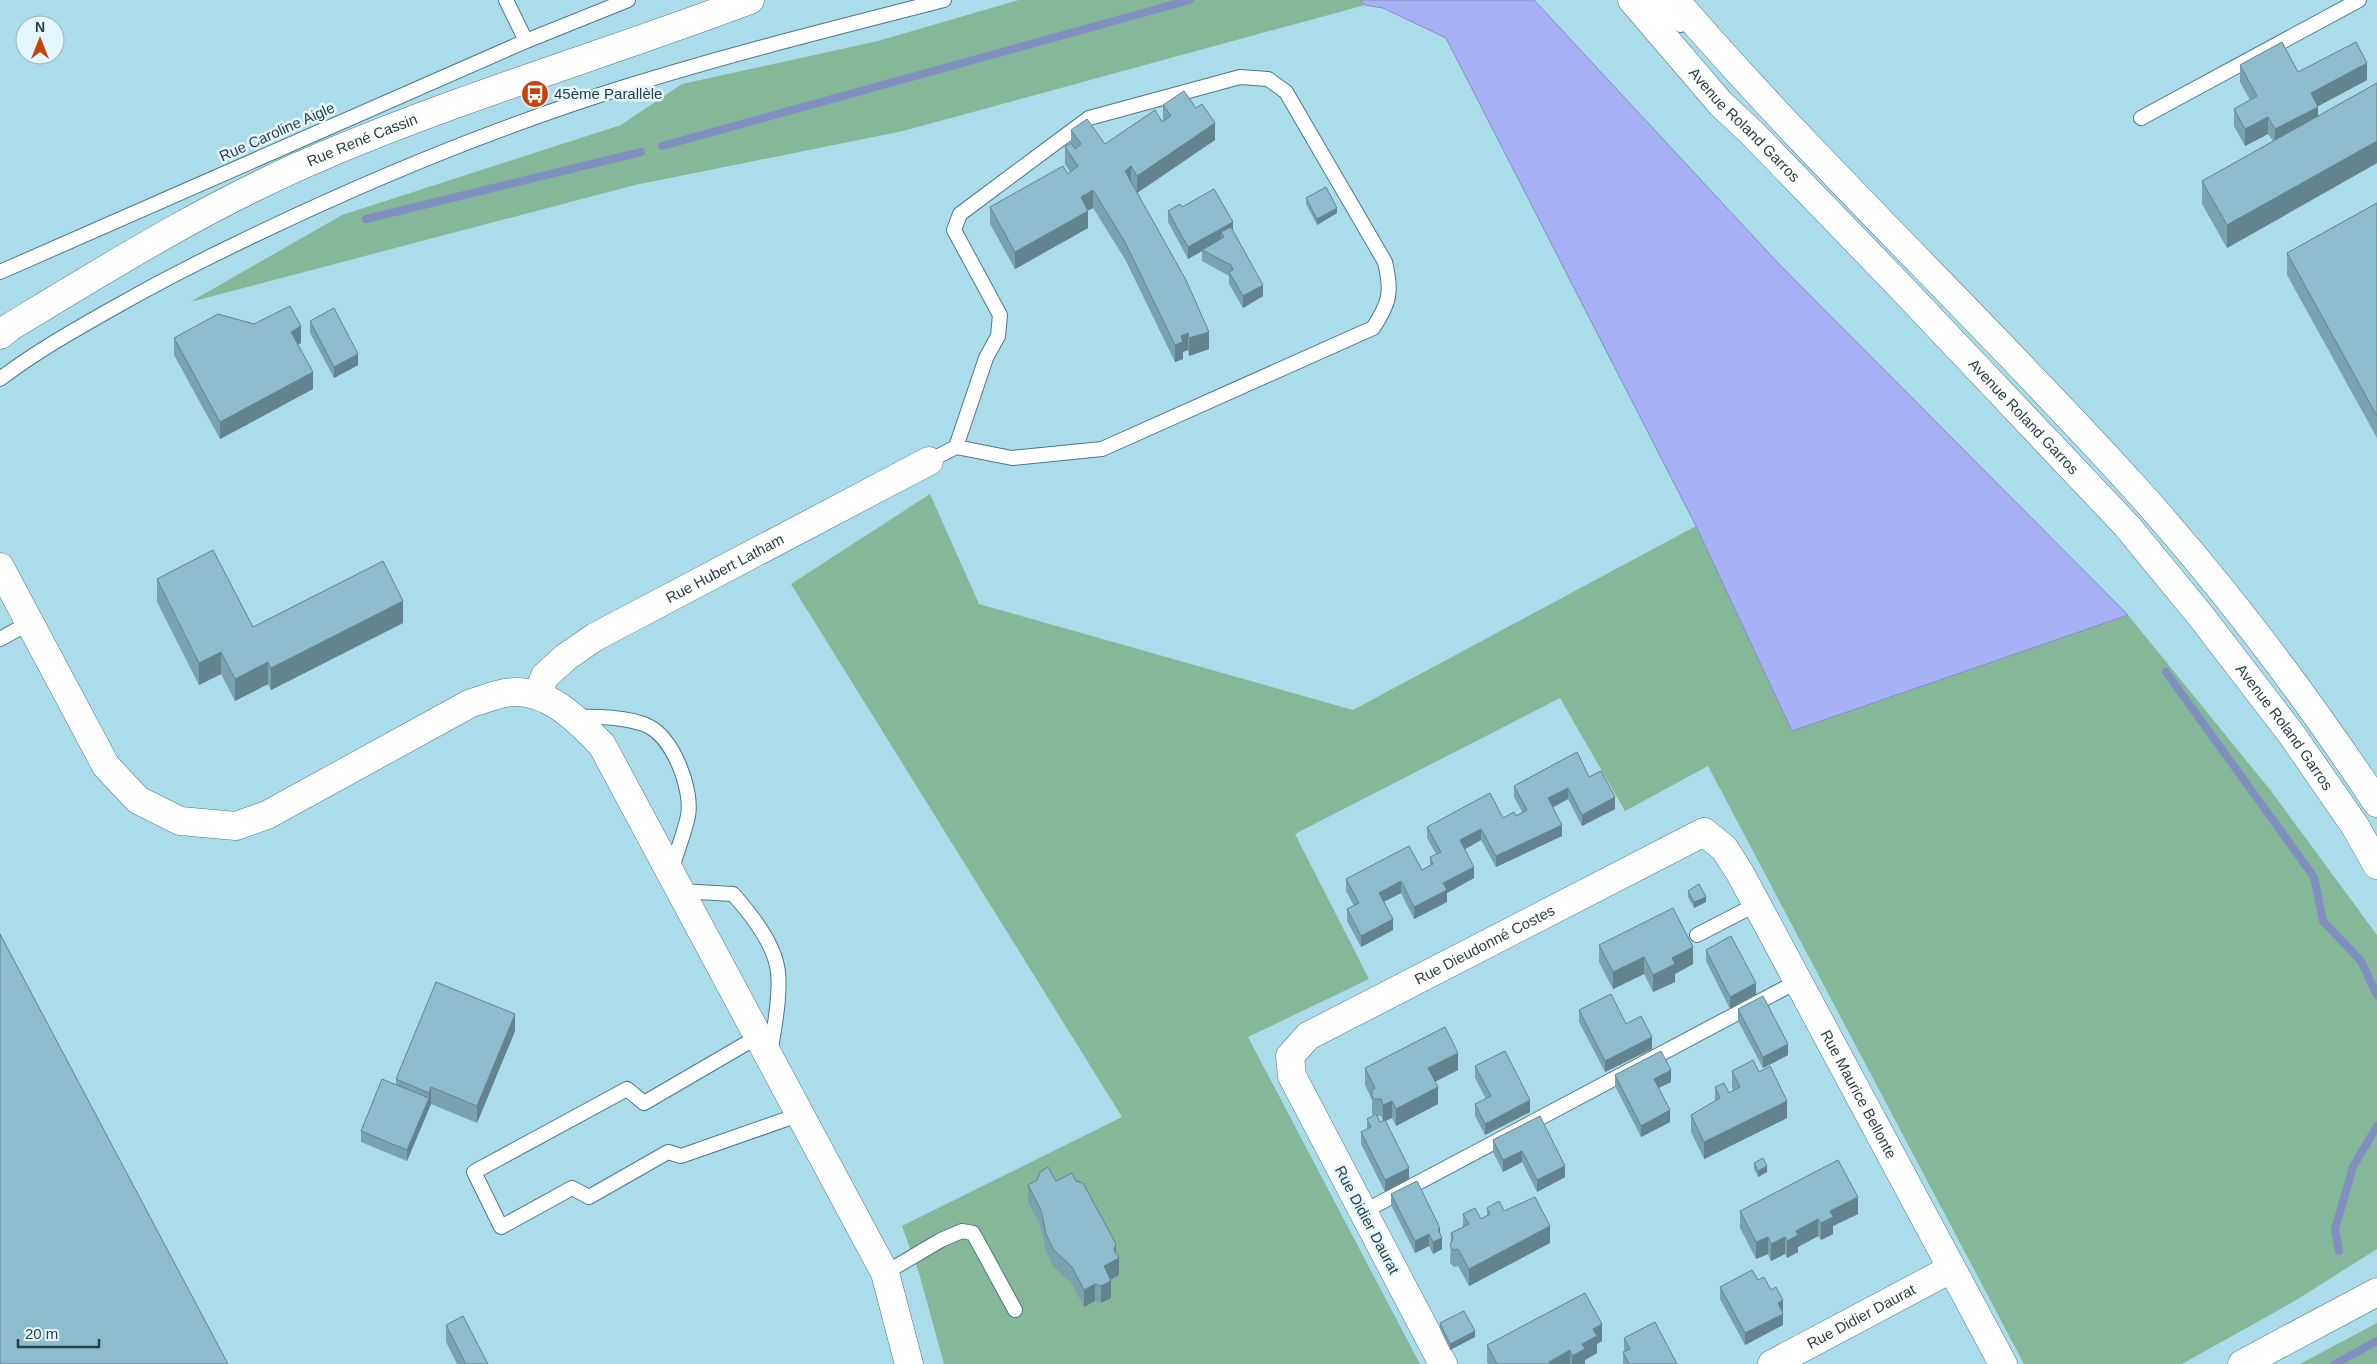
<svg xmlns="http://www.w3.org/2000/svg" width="2377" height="1364" viewBox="0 0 2377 1364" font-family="Arial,sans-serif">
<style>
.green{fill:#85b899}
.water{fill:#a8b1f6;stroke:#828fc1}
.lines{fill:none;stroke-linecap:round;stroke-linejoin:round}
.stream{stroke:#828fc1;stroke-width:8}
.lane-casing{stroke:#4b7a88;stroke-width:16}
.street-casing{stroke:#4b7a88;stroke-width:29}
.secondary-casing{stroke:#4b7a88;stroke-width:29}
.primary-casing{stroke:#4b7a88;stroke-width:29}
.lane{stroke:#fff;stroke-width:14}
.street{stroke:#fff;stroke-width:28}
.secondary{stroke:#fff;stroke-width:28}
.primary{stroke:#fff;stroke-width:28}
.wall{fill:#79a3af;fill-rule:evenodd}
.shaded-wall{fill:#63848f}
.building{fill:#8dbdcc;stroke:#63848f}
.labels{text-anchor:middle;stroke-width:5;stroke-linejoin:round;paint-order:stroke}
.poi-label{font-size:15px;fill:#2b3f45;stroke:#e4f7fd;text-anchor:start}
.street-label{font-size:15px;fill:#2b3f45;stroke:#e4f7fd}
</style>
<rect width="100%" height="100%" fill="#aadcea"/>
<path class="green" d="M 1019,0 L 1361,0 L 1365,5 L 903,131 L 635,185 L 190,302 L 342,215 L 621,125 L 682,84 L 878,41 Z
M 930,494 L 979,604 L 1353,710 L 1696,526 L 1792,731 L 2128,615 L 2271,791 L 2377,935 L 2377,1249 L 2293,1302 L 2182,1364 L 2024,1364 L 1708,766 L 1625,811 L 1560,698 L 1295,834 L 1369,979 L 1248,1037 L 1420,1364 L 944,1364 L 919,1273 L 902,1226 L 1122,1117 L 791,584 Z
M 2377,1323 L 2377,1364 L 2300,1364 Z"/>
<path class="water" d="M 1361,0 L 1534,0 L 1778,263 L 2128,615 L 1792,731 L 1696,526 L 1446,38 L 1383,8 L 1365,5 Z"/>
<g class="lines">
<path class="stream" d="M 662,146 L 1190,0
M 366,219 L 641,152
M 2166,672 L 2314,877 L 2323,921 L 2361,961 L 2377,995
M 2339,1251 L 2335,1229 L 2353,1167 L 2377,1126
M 2335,1364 L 2377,1341"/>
<g class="lane-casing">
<path id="lane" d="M 506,0 L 526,41
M 1654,0 L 1681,25
M 2141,118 L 2359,0
M 0,272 L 526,41 L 628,0
M 0,379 C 34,353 71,332 108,311 C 150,287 192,265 236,244 C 363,182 496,127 631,85 C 734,53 839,27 944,0
M 929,461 L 956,447 L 1012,458 L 1102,449 L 1373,328 C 1390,303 1392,291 1385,262 L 1286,92 L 1268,79 L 1240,77 L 1089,118 L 960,214 L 954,230 L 1000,315 L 998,336 L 986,358 L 956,447
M 0,639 L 29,623
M 575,717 C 595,716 629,717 648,726 C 673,738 693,789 688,816 C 684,835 676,853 671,872
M 680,891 L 733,894 C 749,912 772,941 777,966 C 782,989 774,1030 770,1054
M 1697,935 L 1757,904
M 759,1036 L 644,1103 L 627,1089 L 474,1172 L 501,1227 L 572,1188 L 589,1197 L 668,1152 L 681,1156 L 801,1114
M 1363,1212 L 1798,981
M 885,1273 L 941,1240 L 962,1231 L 973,1233 L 1015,1310"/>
</g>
<g class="street-casing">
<g id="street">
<path d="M 0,567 L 106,766 L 138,800 L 180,821 L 236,826 L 267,815 L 471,703 C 482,700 494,695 505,693 C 545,686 577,719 602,745 L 885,1273 L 909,1364"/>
<path id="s1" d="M 537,695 L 545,676 L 566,657 L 595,637 L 929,461"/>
<path id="s2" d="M 1443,1364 L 1292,1076 L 1290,1056 L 1308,1036 L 1704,832 L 1724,848 L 1740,873 L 2003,1364"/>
<path id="s3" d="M 1772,1364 L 1951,1269"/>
<path d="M 2242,1364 L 2377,1292"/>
</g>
</g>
<g class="secondary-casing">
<g id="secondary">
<path id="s4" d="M 0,335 L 10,327 C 112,265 215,201 325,155 C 464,96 609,53 750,0"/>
</g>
</g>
<g class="primary-casing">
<g id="primary">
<path id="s5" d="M 1632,0 L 1721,104 L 1751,132 L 1897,283 L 2127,526 L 2200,615 L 2292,735 L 2355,826 L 2377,865"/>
<path d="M 1675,0 C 1821,169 1985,322 2135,488 C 2224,587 2304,693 2377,803"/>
</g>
</g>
<use href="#lane" class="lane"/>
<use href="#street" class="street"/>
<use href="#secondary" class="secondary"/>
<use href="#primary" class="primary"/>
</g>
<path class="wall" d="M 2240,65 L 2367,80 L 2318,106 L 2318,116 L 2377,83 L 2377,163 L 2227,248 L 2202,204 L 2202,181 L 2273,141 L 2268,134 L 2245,146 L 2234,126 L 2234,109 L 2250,100 L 2240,82 Z
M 1163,105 L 1215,140 L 1137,193 L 1209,349 L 1189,356 L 1188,350 L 1183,352 L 1183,359 L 1175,362 L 1125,259 L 1093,208 L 1088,210 L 1088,228 L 1015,269 L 990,224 L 990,207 L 1068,174 L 1070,172 L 1065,164 L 1065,147 L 1071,143 L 1071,130 L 1105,144 L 1162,122 L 1163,121 Z
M 1306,198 L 1337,213 L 1317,225 L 1306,204 Z
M 2377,203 L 2377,438 L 2287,275 L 2287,253 Z
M 1182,207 L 1233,232 L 1263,296 L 1243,308 L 1229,284 L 1229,276 L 1202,261 L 1202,251 L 1188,259 L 1168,222 L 1168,211 Z
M 310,321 L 358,365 L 334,378 L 310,333 Z
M 174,338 L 301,343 L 298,345 L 313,389 L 220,439 L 174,355 Z
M 157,579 L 253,627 L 403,623 L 271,690 L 268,684 L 235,701 L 221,674 L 199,685 L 157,602 Z
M 1589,777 L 1615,809 L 1582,826 L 1568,799 L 1553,807 L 1562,836 L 1496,867 L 1481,840 L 1465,849 L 1474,878 L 1447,893 L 1447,902 L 1414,919 L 1401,893 L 1384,902 L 1393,930 L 1361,947 L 1347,921 L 1347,909 L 1354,906 L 1346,891 L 1346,879 L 1422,870 L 1430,865 L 1430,857 L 1436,854 L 1427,838 L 1427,827 L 1503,818 L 1516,816 L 1522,812 L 1514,797 L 1514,786 Z
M 1688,891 L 1706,902 L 1694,908 L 1688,897 Z
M 1599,945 L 1693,964 L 1675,974 L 1675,982 L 1653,992 L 1644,974 L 1613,989 L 1599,962 Z
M 1706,950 L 1756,995 L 1730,1009 L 1706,961 Z
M 1738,1009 L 1788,1055 L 1763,1068 L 1738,1021 Z
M 1579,1010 L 1626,1024 L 1652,1049 L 1605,1072 L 1579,1022 Z
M 515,1031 L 477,1123 L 431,1104 L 407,1161 L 361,1142 L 361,1131 L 396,1084 L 396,1079 Z
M 1475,1066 L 1530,1112 L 1485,1135 L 1475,1116 L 1475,1104 L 1486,1099 L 1475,1078 Z
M 1365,1068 L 1458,1070 L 1435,1082 L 1438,1104 L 1396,1126 L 1392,1118 L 1385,1121 L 1409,1179 L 1385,1192 L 1361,1144 L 1361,1132 L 1367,1129 L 1367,1119 L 1374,1115 L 1372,1114 L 1372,1100 L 1365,1085 ZM 1377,1116 L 1381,1116 L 1383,1121 L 1380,1122 Z
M 1732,1071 L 1759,1072 L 1787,1118 L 1704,1159 L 1691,1132 L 1691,1115 L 1715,1101 L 1715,1087 L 1729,1093 L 1733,1090 L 1732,1088 Z
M 1615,1075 L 1671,1082 L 1659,1088 L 1670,1122 L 1641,1137 L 1615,1086 Z
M 1540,1116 L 1565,1177 L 1537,1192 L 1522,1162 L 1503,1172 L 1493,1152 L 1493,1140 Z
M 1754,1163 L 1767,1172 L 1758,1177 L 1754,1169 Z
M 1056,1181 L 1076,1181 L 1116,1253 L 1119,1275 L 1110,1280 L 1111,1298 L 1101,1303 L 1095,1301 L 1084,1307 L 1072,1284 L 1053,1266 L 1046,1251 L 1041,1227 L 1028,1202 L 1028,1185 Z
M 1391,1194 L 1440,1234 L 1442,1249 L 1433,1254 L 1429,1246 L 1415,1253 L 1391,1205 Z
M 1487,1208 L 1504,1211 L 1550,1243 L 1469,1286 L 1458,1266 L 1454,1267 L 1450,1263 L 1451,1233 L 1463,1227 L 1463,1214 L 1481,1219 L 1487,1215 Z
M 1740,1211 L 1858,1214 L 1833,1226 L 1833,1234 L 1821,1240 L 1818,1236 L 1798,1247 L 1798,1252 L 1787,1258 L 1785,1254 L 1771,1261 L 1768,1254 L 1756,1259 L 1740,1228 Z
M 1758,1280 L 1783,1312 L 1783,1325 L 1745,1345 L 1720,1299 L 1720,1287 Z
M 1440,1323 L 1475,1337 L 1450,1350 L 1440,1329 Z
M 446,1325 L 488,1364 L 457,1364 L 446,1342 Z
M 1624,1338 L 1677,1364 L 1623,1364 L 1623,1352 L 1625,1351 L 1624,1350 Z
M 1602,1341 L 1597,1344 L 1597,1353 L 1585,1360 L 1585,1364 L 1488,1364 L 1487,1362 L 1487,1345 Z"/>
<path class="shaded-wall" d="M 2367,63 L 2367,80 L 2311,110 L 2311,93 Z
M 2318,107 L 2318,124 L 2275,146 L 2275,129 Z
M 2268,117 L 2268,134 L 2245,146 L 2245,129 Z
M 1215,123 L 1215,140 L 1137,193 L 1137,176 Z
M 2377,141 L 2377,163 L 2227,248 L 2227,225 Z
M 1131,166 L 1131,183 L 1125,171 Z
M 1093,190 L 1093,208 L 1081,214 L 1081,197 Z
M 1337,208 L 1337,213 L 1317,225 L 1317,219 Z
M 1088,211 L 1088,228 L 1015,269 L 1015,252 Z
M 1233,222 L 1233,233 L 1224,237 L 1221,232 L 1221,240 L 1202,250 L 1202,251 L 1188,259 L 1188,247 Z
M 1263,285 L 1263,296 L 1243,308 L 1243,296 Z
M 301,326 L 301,343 L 291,349 L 291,332 Z
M 1209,332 L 1209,349 L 1189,356 L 1189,338 Z
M 1188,333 L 1188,350 L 1183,352 L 1183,359 L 1175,362 L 1175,345 L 1181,336 Z
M 358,354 L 358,365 L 334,378 L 334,367 Z
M 313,372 L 313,389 L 220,439 L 220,422 Z
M 403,601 L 403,623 L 271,690 L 271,668 Z
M 221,652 L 221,674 L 199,685 L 199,663 Z
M 268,662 L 268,684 L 235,701 L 235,679 Z
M 1568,788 L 1568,799 L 1548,810 L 1548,798 Z
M 1615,797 L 1615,809 L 1582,826 L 1582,815 Z
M 1562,825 L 1562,836 L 1496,867 L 1496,856 Z
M 1481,829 L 1481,840 L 1460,852 L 1460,840 Z
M 1474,867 L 1474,878 L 1447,893 L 1447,902 L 1414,919 L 1414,907 L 1443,883 Z
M 1401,881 L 1401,893 L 1379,904 L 1379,893 Z
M 1706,897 L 1706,902 L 1694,908 L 1694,902 Z
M 1393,919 L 1393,930 L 1361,947 L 1361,936 Z
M 1693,947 L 1693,964 L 1675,974 L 1675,982 L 1653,992 L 1653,975 L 1672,958 Z
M 1644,957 L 1644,974 L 1613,989 L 1613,972 Z
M 1756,983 L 1756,995 L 1730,1009 L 1730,997 Z
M 515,1014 L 515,1031 L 477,1123 L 477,1106 Z
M 1652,1037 L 1652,1049 L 1605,1072 L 1605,1061 Z
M 1788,1044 L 1788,1055 L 1763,1068 L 1763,1057 Z
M 1458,1053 L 1458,1070 L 1428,1085 L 1428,1068 Z
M 1671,1070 L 1671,1082 L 1654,1090 L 1654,1079 Z
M 431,1087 L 431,1104 L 407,1161 L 407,1150 L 429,1098 L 429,1093 Z
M 1438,1087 L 1438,1104 L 1396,1126 L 1396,1109 Z
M 1530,1100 L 1530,1112 L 1485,1135 L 1485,1124 Z
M 1392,1101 L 1392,1118 L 1383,1122 L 1383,1105 Z
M 1787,1101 L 1787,1118 L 1704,1159 L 1704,1142 Z
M 1670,1110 L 1670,1122 L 1641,1137 L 1641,1126 Z
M 1522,1151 L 1522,1162 L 1503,1172 L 1503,1160 Z
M 1565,1166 L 1565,1177 L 1537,1192 L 1537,1180 Z
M 1767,1166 L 1767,1172 L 1758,1177 L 1758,1171 Z
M 1409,1168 L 1409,1179 L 1385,1192 L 1385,1180 Z
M 1858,1197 L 1858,1214 L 1833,1226 L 1833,1234 L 1821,1240 L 1821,1223 L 1830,1211 Z
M 1818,1219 L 1818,1236 L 1798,1247 L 1798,1252 L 1787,1258 L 1787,1241 L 1796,1231 Z
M 1550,1226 L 1550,1243 L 1469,1286 L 1469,1269 Z
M 1440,1228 L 1440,1238 L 1442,1238 L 1442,1249 L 1433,1254 L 1433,1242 L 1438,1229 Z
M 1429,1234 L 1429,1246 L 1415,1253 L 1415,1241 Z
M 1768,1237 L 1768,1254 L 1756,1259 L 1756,1242 Z
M 1785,1237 L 1785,1254 L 1771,1261 L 1771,1244 Z
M 1116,1244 L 1116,1260 L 1119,1258 L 1119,1275 L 1104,1283 L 1104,1266 L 1114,1250 Z
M 1111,1281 L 1111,1298 L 1101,1303 L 1101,1286 Z
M 1095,1284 L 1095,1301 L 1084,1307 L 1084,1290 Z
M 1783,1300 L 1783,1312 L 1778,1303 Z
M 1783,1314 L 1783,1325 L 1745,1345 L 1745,1333 Z
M 1602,1324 L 1602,1341 L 1597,1344 L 1597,1353 L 1585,1360 L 1585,1364 L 1572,1364 L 1572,1356 L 1593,1329 Z
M 1475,1331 L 1475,1337 L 1450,1350 L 1450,1344 Z
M 1570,1350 L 1570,1364 L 1549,1364 L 1549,1362 Z"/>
<path class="building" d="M 2282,42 L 2298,72 L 2356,42 L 2367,63 L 2311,93 L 2318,107 L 2275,129 L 2268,117 L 2245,129 L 2234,109 L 2257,96 L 2240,65 Z
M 2377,83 L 2377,141 L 2227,225 L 2202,181 Z
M 1184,91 L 1196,108 L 1202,104 L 1215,123 L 1137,176 L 1131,166 L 1125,171 L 1186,280 L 1209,332 L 1189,338 L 1188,333 L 1181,336 L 1183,342 L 1175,345 L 1125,242 L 1093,190 L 1081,197 L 1088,211 L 1015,252 L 990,207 L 1063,166 L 1068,174 L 1078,166 L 1065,147 L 1071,143 L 1075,149 L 1081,144 L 1071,130 L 1087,119 L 1105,144 L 1155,110 L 1162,122 L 1171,116 L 1163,105 Z
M 1326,187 L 1337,208 L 1317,219 L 1306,198 Z
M 1214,189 L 1233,222 L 1188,247 L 1168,211 L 1180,204 L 1182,207 Z
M 2377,203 L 2377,416 L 2287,253 Z
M 1231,227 L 1263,285 L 1243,296 L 1229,272 L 1233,270 L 1231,265 L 1202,250 L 1224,237 L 1221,232 Z
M 290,306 L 301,326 L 291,332 L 313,372 L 220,422 L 174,338 L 218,314 L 254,324 Z
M 334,308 L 358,354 L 334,367 L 310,321 Z
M 213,550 L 253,627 L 383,561 L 403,601 L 271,668 L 268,662 L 235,679 L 221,652 L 199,663 L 157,579 Z
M 1577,752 L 1589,777 L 1601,771 L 1615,797 L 1582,815 L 1568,788 L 1548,798 L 1562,825 L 1496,856 L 1481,829 L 1460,840 L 1474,867 L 1443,883 L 1447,890 L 1414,907 L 1401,881 L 1379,893 L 1393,919 L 1361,936 L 1347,909 L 1359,903 L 1346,879 L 1409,846 L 1422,870 L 1433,864 L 1430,857 L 1441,852 L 1427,827 L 1490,793 L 1503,818 L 1514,812 L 1516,816 L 1527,810 L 1514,786 Z
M 1699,884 L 1706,897 L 1694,902 L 1688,891 Z
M 1673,908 L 1693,947 L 1672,958 L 1675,964 L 1653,975 L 1644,957 L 1613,972 L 1599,945 Z
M 0,934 L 228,1364 L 0,1364 Z
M 1731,936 L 1756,983 L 1730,997 L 1706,950 Z
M 436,982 L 515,1014 L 477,1106 L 431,1087 L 429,1093 L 396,1079 Z
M 1611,994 L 1626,1024 L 1641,1016 L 1652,1037 L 1605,1061 L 1579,1010 Z
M 1763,996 L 1788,1044 L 1763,1057 L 1738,1009 Z
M 1445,1027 L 1458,1053 L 1428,1068 L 1438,1087 L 1396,1109 L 1392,1101 L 1383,1105 L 1381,1099 L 1375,1099 L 1372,1097 L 1372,1090 L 1375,1088 L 1365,1068 Z
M 1505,1051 L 1530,1100 L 1485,1124 L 1475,1104 L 1491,1096 L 1475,1066 Z
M 1661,1051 L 1671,1070 L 1654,1079 L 1670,1110 L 1641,1126 L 1615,1075 Z
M 1753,1060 L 1759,1072 L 1770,1066 L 1787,1101 L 1704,1142 L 1691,1115 L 1720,1098 L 1715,1087 L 1724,1083 L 1729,1093 L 1740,1087 L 1732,1071 Z
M 382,1079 L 429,1098 L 407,1150 L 361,1131 Z
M 1376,1114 L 1380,1122 L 1385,1120 L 1409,1168 L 1385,1180 L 1361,1132 L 1371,1127 L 1367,1119 Z
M 1540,1116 L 1565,1166 L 1537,1180 L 1522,1151 L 1503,1160 L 1493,1140 Z
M 1763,1158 L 1767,1166 L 1758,1171 L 1754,1163 Z
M 1838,1160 L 1858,1197 L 1830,1211 L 1833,1217 L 1821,1223 L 1818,1219 L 1796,1231 L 1798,1235 L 1787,1241 L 1785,1237 L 1771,1244 L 1768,1237 L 1756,1242 L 1740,1211 Z
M 1048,1167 L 1056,1181 L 1072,1173 L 1076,1181 L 1083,1183 L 1116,1244 L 1114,1250 L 1119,1258 L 1104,1266 L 1111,1281 L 1101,1286 L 1095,1284 L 1084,1290 L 1072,1267 L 1053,1249 L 1046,1234 L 1041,1210 L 1028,1185 L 1037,1180 L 1040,1172 Z
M 1417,1181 L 1440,1228 L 1438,1229 L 1442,1238 L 1433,1242 L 1429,1234 L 1415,1241 L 1391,1194 Z
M 1535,1197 L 1550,1226 L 1469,1269 L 1458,1249 L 1454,1250 L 1450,1246 L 1453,1238 L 1451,1233 L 1469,1224 L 1463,1214 L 1475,1208 L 1481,1219 L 1490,1214 L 1487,1208 L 1499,1201 L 1504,1211 Z
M 1752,1270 L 1758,1280 L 1764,1277 L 1771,1290 L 1776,1287 L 1783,1300 L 1778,1303 L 1783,1314 L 1745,1333 L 1720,1287 Z
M 1585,1293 L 1602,1324 L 1593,1329 L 1597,1336 L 1582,1344 L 1585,1349 L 1572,1356 L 1570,1350 L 1549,1362 L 1550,1364 L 1497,1364 L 1487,1345 Z
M 1464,1311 L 1475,1331 L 1450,1344 L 1440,1323 Z
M 463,1316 L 488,1364 L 466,1364 L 446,1325 Z
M 1655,1322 L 1677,1364 L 1629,1364 L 1623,1352 L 1630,1349 L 1624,1338 Z"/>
<defs>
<g id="bus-disc" transform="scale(1.4375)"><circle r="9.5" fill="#c8410b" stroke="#e4f7fd"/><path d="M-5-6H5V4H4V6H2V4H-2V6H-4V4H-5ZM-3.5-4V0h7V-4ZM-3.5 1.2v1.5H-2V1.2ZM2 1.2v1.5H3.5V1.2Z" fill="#fff"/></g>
</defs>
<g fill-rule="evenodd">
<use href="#bus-disc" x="535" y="94"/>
</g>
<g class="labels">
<g class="poi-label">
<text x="554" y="99">45ème Parallèle</text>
</g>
<g class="street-label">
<text dy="5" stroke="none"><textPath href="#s5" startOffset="168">Avenue Roland Garros</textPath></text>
<text transform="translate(277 132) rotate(-24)" y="5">Rue Caroline Aigle</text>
<text dy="5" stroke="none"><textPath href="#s4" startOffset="412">Rue René Cassin</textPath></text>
<text dy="5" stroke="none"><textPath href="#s5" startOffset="572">Avenue Roland Garros</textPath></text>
<text dy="5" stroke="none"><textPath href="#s1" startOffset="231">Rue Hubert Latham</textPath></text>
<text dy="5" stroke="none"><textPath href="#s5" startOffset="978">Avenue Roland Garros</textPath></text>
<text dy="5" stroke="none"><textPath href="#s2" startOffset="571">Rue Dieudonné Costes</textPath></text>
<text dy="5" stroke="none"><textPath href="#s2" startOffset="1124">Rue Maurice Bellonte</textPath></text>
<text transform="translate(1367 1220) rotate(62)" y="5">Rue Didier Daurat</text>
<text dy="5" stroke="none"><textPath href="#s3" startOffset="101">Rue Didier Daurat</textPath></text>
</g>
</g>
<g transform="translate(40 40)"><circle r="24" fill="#e4f7fd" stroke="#9aadb3"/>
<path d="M0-4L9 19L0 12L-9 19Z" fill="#c8410b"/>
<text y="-8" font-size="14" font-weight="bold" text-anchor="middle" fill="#2b3f45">N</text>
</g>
<path d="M18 1339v8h81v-8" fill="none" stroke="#2b3f45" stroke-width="2.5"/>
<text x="25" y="1339" font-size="15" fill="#2b3f45" stroke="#e4f7fd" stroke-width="4" paint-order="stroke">20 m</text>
</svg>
